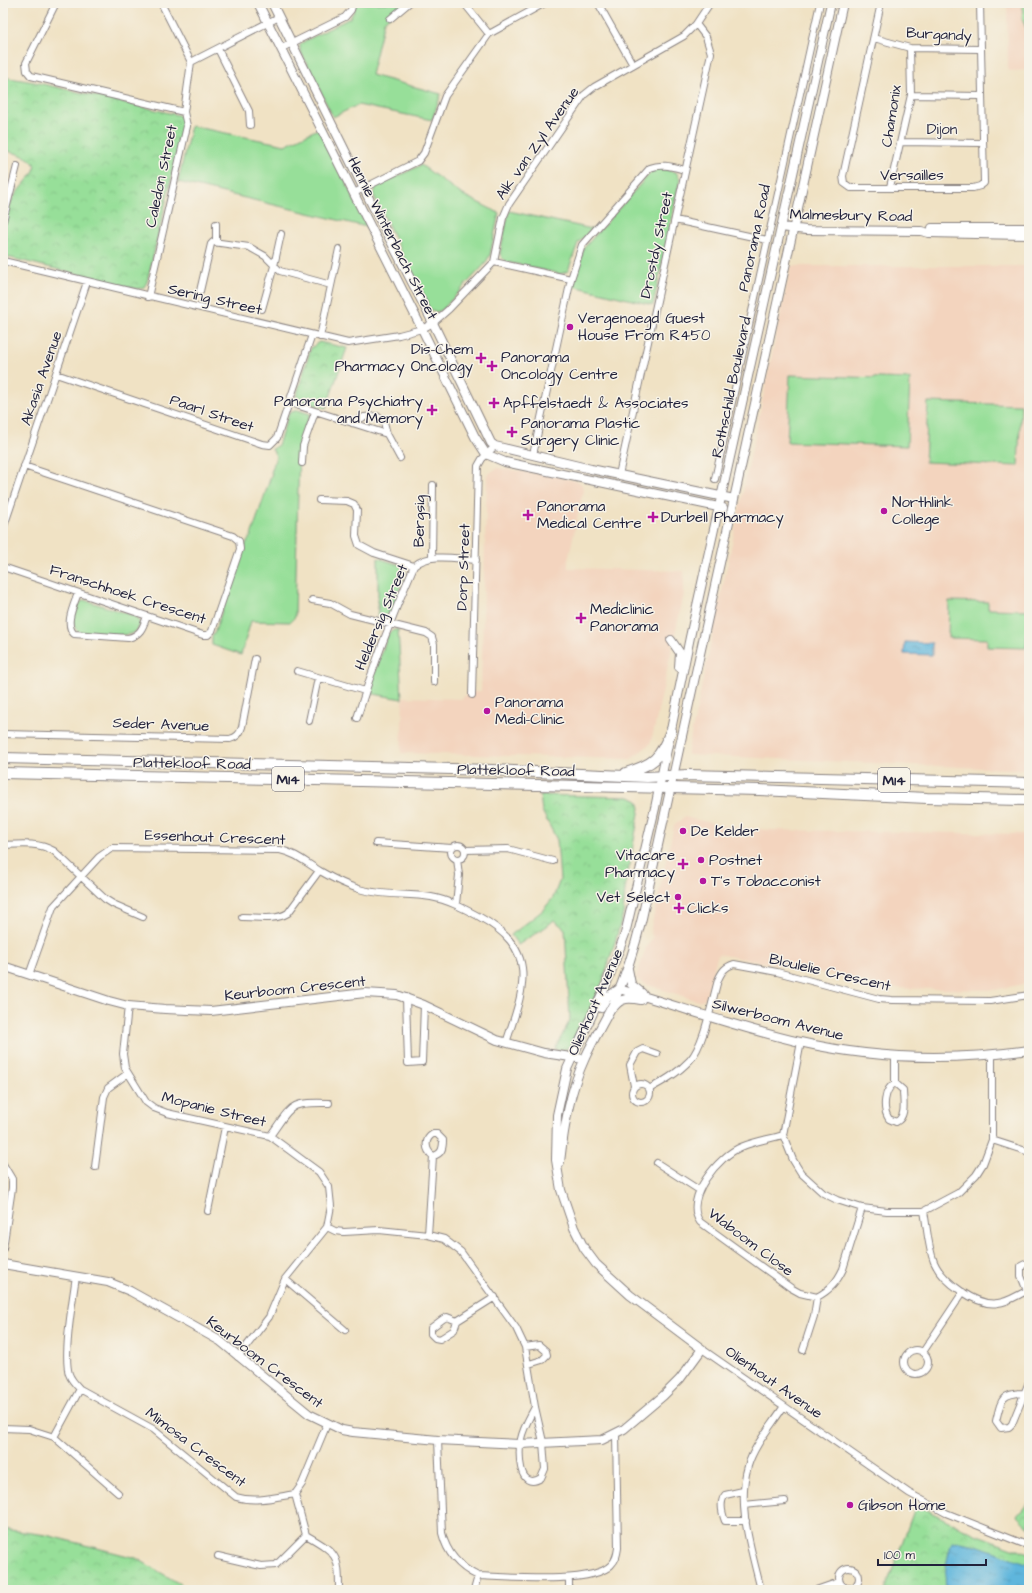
<svg xmlns="http://www.w3.org/2000/svg" width="1032" height="1593" viewBox="0 0 1032 1593" font-family="'Architects Daughter',sans-serif">
<style>
.built{fill:#f3d4be}
.green{fill:#97df99;stroke:#5c806a}
.park{fill:url(#park-crowns);stroke:#5c806a}
.water{fill:url(#water-ripples);stroke:#406c8c}
.lines{fill:none;stroke-linecap:round;stroke-linejoin:round}
.stream{stroke:#5fb6dc;stroke-width:2}
.minor-casing{stroke:#898280;stroke-width:8}
.tertiary-casing{stroke:#898280;stroke-width:10}
.primary-casing{stroke:#898280;stroke-width:12}
.minor{stroke:#fff;stroke-width:6}
.tertiary{stroke:#fff;stroke-width:8}
.primary{stroke:#fff;stroke-width:10}
.poi-dot{fill:#b5179e;stroke:#f7f3e8;stroke-width:1.5}
.labels{text-anchor:middle;stroke-width:3;stroke-linejoin:round;paint-order:stroke}
.shield{fill:#f7f3e8;stroke:#62616f;stroke-width:1}
.shield-label{font-size:14px;font-weight:bold;fill:#22223b}
.street-label{font-size:15px;fill:#22223b;stroke:#f7f3e8}
.poi-label{font-size:15px;fill:#22223b;stroke:#f7f3e8;text-anchor:start}
</style>
<defs>
<pattern id="park-crowns" width="20" height="18" patternUnits="userSpaceOnUse"><rect width="20" height="18" fill="#97df99"/><path d="M2 6a3 3 0 1 1 6 0M12 15a3 3 0 1 1 6 0" fill="none" stroke="#82bf85"/></pattern>
<pattern id="water-ripples" width="26" height="14" patternUnits="userSpaceOnUse"><rect width="26" height="14" fill="#5fb6dc"/><path d="M2 4q2-2 4 0t4 0M15 11q2-2 4 0t4 0" fill="none" stroke="#4e94b4"/></pattern>
</defs>
<rect width="100%" height="100%" fill="#f7f3e8"/>
<filter id="ink" filterUnits="userSpaceOnUse"><feTurbulence type="fractalNoise" baseFrequency=".025" numOctaves="2"/><feDisplacementMap in="SourceGraphic" scale="8" xChannelSelector="R" yChannelSelector="G"/><feConvolveMatrix kernelMatrix="1 2 1 2 8 2 1 2 1" color-interpolation-filters="sRGB"/></filter>
<filter id="wash" filterUnits="userSpaceOnUse"><feTurbulence type="fractalNoise" baseFrequency=".012" numOctaves="4" result="noise"/><feDisplacementMap in="SourceGraphic" scale="16" xChannelSelector="R" yChannelSelector="G"/><feGaussianBlur stdDeviation="0.9" result="paint"/><feColorMatrix in="noise" values="0 0 0 0 0 0 0 0 0 0 0 0 0 0 0 0 0 1.4 0 .05"/><feComposite in="paint" operator="in"/></filter>
<g filter="url(#wash)">
<rect width="100%" height="100%" fill="#f0e2c4"/>
<path class="built" d="M 1007,3 L 1029,3 L 1029,70 L 1008,71 Z
M 791,266 L 1029,266 L 1029,770 L 687,755 Z
M 497,468 L 549,475 L 578,481 L 582,485 L 583,490 L 568,561 L 568,568 L 684,571 L 684,593 L 654,730 L 650,744 L 631,759 L 401,753 L 403,697 L 461,699 L 469,692 L 481,691 L 487,475 Z
M 684,817 L 725,826 L 769,830 L 1029,834 L 1029,983 L 993,990 L 884,988 L 838,976 L 718,954 L 705,999 L 698,1001 L 645,984 L 636,978 L 646,948 L 653,937 L 650,932 L 674,826 Z"/>
<path class="green" d="M 356,3 L 404,3 L 384,21 L 371,75 L 441,94 L 432,120 L 358,105 L 333,117 L 300,50 L 300,45 L 303,42 L 350,18 L 354,11 Z
M 1023,3 L 1029,3 L 1029,35 L 1022,19 Z
M 191,126 L 285,145 L 320,128 L 367,227 L 178,182 Z
M 421,165 L 461,194 L 499,213 L 490,255 L 485,264 L 442,310 L 437,312 L 429,309 L 373,194 L 376,187 Z
M 658,168 L 676,172 L 680,179 L 653,305 L 573,286 L 584,248 L 652,171 Z
M 509,211 L 592,229 L 578,243 L 568,271 L 561,274 L 507,262 L 502,258 L 500,253 Z
M 790,375 L 910,379 L 907,446 L 787,442 Z
M 928,402 L 1021,405 L 1018,466 L 925,462 Z
M 298,410 L 310,414 L 299,447 L 295,617 L 290,622 L 251,621 L 241,655 L 212,645 L 212,636 L 214,634 L 244,547 L 251,536 L 272,473 L 271,473 L 276,456 L 272,449 L 278,445 L 289,413 Z
M 378,558 L 400,565 L 406,572 L 391,612 L 383,617 L 378,616 Z
M 84,600 L 135,616 L 140,623 C 139,627 138,631 133,633 C 125,637 92,634 81,633 C 68,627 72,606 84,600 Z
M 949,601 L 988,602 L 988,609 L 1028,610 L 1026,648 L 987,647 L 987,639 L 948,638 Z
M 398,629 L 402,699 L 368,693 L 388,634 L 391,631 Z"/>
<path class="park" d="M 3,77 L 34,82 L 178,115 L 183,119 L 184,125 L 147,282 L 144,287 L 138,289 L 3,256 C 3,239 3,218 11,202 C 24,176 61,163 3,150 Z
M 319,342 L 347,348 L 326,408 L 313,404 L 312,407 L 299,402 L 296,397 L 311,348 Z
M 540,795 L 630,797 L 638,801 L 640,808 L 625,889 L 623,914 L 616,939 L 602,983 L 574,1042 C 569,1049 564,1051 555,1049 L 570,1020 L 565,929 L 554,920 L 547,926 L 518,945 L 511,935 L 542,911 L 553,898 L 560,880 L 557,840 L 542,811 Z
M 1029,1502 L 1029,1528 L 1017,1516 Z
M 916,1505 L 975,1534 L 1029,1554 L 1029,1590 L 885,1590 Z
M 3,1529 L 46,1535 L 136,1558 L 190,1590 L 3,1590 Z"/>
<path class="water" d="M 905,642 L 932,643 L 932,655 L 904,654 Z
M 960,1542 L 976,1545 L 1029,1564 L 1029,1590 L 949,1590 L 946,1587 C 944,1574 947,1556 952,1543 Z"/>
<g class="lines">
<path class="stream" d="M 938,1590 L 946,1587"/>
</g>
</g>
<g filter="url(#ink)">
<g class="lines">
<g class="minor-casing">
<path id="minor" d="M 56,3 L 26,63 L 27,71 L 31,76 L 184,112
M 161,3 L 191,62
M 464,3 L 489,34
M 598,3 L 633,65
M 881,3 L 843,176 L 844,183 L 851,188 L 973,188 L 980,186 L 984,183 L 980,3
M 390,19 L 409,3
M 874,38 L 910,48 L 980,49
M 282,48 L 345,17 L 351,10 L 353,3
M 218,49 L 249,111 L 250,125
M 191,62 L 279,17
M 911,95 L 981,96
M 901,142 L 983,143
M 890,187 L 911,95 L 910,48
M 354,193 L 418,161 L 424,153 L 445,96 L 489,34 L 545,3
M 675,220 L 767,240
M 3,221 L 17,166
M 216,242 L 216,224
M 3,261 L 348,343 L 399,335 L 422,329 L 433,323 L 449,309 L 494,262 L 503,218 L 509,204 L 584,95 L 594,87 L 684,36 L 696,24 L 710,3
M 494,262 L 571,279
M 200,291 L 211,244 L 213,242 L 249,247 L 265,256 L 280,271 L 331,285
M 148,297 L 187,126 L 184,112 L 191,62
M 262,309 L 274,266 L 281,234
M 320,337 L 339,249
M 56,374 L 262,444 L 270,445 L 277,438 L 312,335
M 290,403 L 387,434 L 400,458
M 352,423 L 364,417 L 377,416 L 384,422 L 387,434
M 533,455 L 571,279 L 582,245 L 650,168 C 662,163 673,167 685,170
M 302,463 L 303,446 L 315,412
M 619,475 L 711,53 L 706,37 L 696,24
M 715,479 L 820,3
M 319,500 L 347,501 L 354,504 L 357,510 L 356,536 L 359,545 L 374,553 L 414,566
M 3,529 L 87,282
M 432,558 L 433,485
M 3,567 L 203,635 L 208,635 L 212,631 L 240,549 L 239,541 L 233,536 L 24,466
M 78,593 C 74,605 64,624 74,634 L 128,638 C 141,635 143,627 147,616
M 312,600 L 330,603 L 350,614 L 426,633 L 432,637 L 434,644 L 434,682
M 297,671 L 365,691
M 472,695 L 478,466 L 482,459 L 495,446
M 357,718 C 373,666 392,616 414,566 C 430,552 456,559 476,560
M 309,721 L 318,678
M 3,734 L 230,739 C 237,737 240,734 242,727 L 255,659
M 376,843 L 452,848
M451 852a7 7 0 1 1 14 0a7 7 0 1 1-14 0Z
M 3,845 C 21,844 38,842 54,851 L 105,899 L 113,904 L 143,917
M 465,850 L 508,849 L 553,861
M 456,904 L 459,875 L 457,859
M 242,917 C 257,917 275,921 288,913 L 319,871
M 29,975 L 53,907 L 99,857 L 112,848 L 280,850 C 296,853 306,863 320,871 C 332,878 345,885 359,889 C 382,896 407,893 431,897 C 448,900 463,908 478,916 C 541,950 524,988 506,1043
M 406,997 L 408,1063 L 422,1062 L 424,1005
M 128,1006 L 123,1054 L 125,1068 L 146,1102 L 154,1108 L 167,1113 L 270,1136 L 319,1172 L 329,1187 L 331,1206 L 327,1227 L 285,1279 L 269,1317 L 238,1357
M 801,1042 L 783,1135 L 793,1160 L 801,1173 L 823,1193 L 837,1200 L 862,1208 L 887,1211 L 924,1211 L 958,1193 L 976,1175 L 983,1164 L 992,1140 L 992,1055
M 895,1055 L 895,1083
M 895,1083 L 903,1090 C 903,1101 907,1117 896,1122 L 889,1119 C 882,1109 884,1089 895,1083 Z
M632 1093a9 9 0 1 1 18 0a9 9 0 1 1-18 0Z
M 634,1086 L 630,1065 L 637,1052 L 643,1049 L 657,1054
M 649,1089 C 664,1081 678,1073 690,1060 C 704,1045 712,1001 718,980 C 722,971 725,967 734,964 L 777,972 L 879,999 L 892,1000 L 990,1001 L 1029,995
M 433,1134 L 437,1134 L 443,1140 C 443,1148 442,1154 433,1156 C 425,1150 424,1139 433,1134 Z
M 783,1135 C 770,1139 755,1141 741,1147 C 719,1156 683,1198 700,1222 L 791,1288 L 800,1293 L 817,1297 C 830,1290 837,1282 843,1269 L 862,1208
M 270,1136 C 293,1104 289,1102 329,1103
M 992,1140 L 1029,1152
M 657,1163 L 699,1190
M 3,1164 L 12,1179 L 12,1188 L 3,1249
M 95,1167 L 104,1097 L 108,1088 L 127,1074
M 208,1211 L 225,1127
M 924,1211 C 927,1227 928,1247 934,1262 C 942,1281 977,1307 998,1303 C 1009,1302 1019,1294 1029,1290
M 327,1227 L 335,1231 L 344,1232 L 379,1230 L 428,1235 L 444,1239 L 461,1252 L 516,1328 L 525,1347 L 535,1407 L 543,1442 L 545,1469 L 541,1478 C 518,1492 518,1452 521,1439 C 523,1428 530,1417 535,1407
M 428,1235 L 433,1156
M 76,1276 C 73,1298 63,1355 69,1374 C 71,1380 75,1384 80,1389 L 153,1429 L 236,1497 C 255,1503 276,1497 295,1494 L 302,1484 L 327,1424
M 285,1279 L 345,1330
M 1027,1291 L 1021,1276 L 1021,1266 L 1029,1262
M 447,1317 L 457,1321 L 454,1330 L 440,1339 L 435,1338 L 431,1334 L 431,1328 L 443,1319 Z
M 457,1321 L 495,1297
M 525,1347 L 539,1345 L 546,1351 L 547,1355 L 542,1360 L 529,1364
M 702,1349 L 909,1493 L 946,1513 L 1029,1546
M904 1362a12 12 0 1 1 24 0a12 12 0 1 1-24 0Z
M 803,1350 L 814,1316 L 817,1297
M 923,1352 L 963,1292
M 1024,1393 C 1001,1393 1001,1400 996,1421 L 1001,1428 L 1009,1427 L 1012,1424 L 1029,1382
M 3,1428 L 29,1429 L 54,1437 L 118,1493
M 54,1437 L 80,1389
M 438,1440 L 442,1533 C 447,1554 459,1567 478,1576 C 507,1577 592,1585 611,1565 C 616,1560 617,1555 618,1548 L 616,1434
M 743,1491 L 725,1495 C 719,1502 722,1513 725,1521 L 746,1521
M 295,1494 L 306,1535
M 744,1505 L 785,1501
M 306,1535 C 337,1553 339,1555 339,1590
M 218,1556 L 261,1566 L 276,1565 L 306,1535
M839 1578a10 10 0 1 1 20 0a10 10 0 1 1-20 0Z
M 569,1578 L 569,1590
M 474,1590 L 478,1576
M 761,1590 C 752,1551 736,1506 748,1466 C 754,1445 772,1425 784,1406
M 816,1590 L 839,1582"/>
</g>
<g class="tertiary-casing">
<path id="tertiary" d="M 258,3 L 422,329 L 475,437 L 486,454 L 505,462 L 723,508
M 272,3 L 364,189 L 433,323 L 491,443 L 495,446 L 591,469 L 734,499
M 781,227 L 806,230 L 921,231 L 929,233 L 1029,235
M 932,228 L 1029,228
M 671,640 L 680,653 L 679,667
M 3,966 L 109,1001 L 128,1006 L 165,1009 L 211,1011 L 365,993 L 397,995 L 424,1005 L 497,1040 L 544,1053 L 584,1059
M 628,969 L 631,984 L 642,993
M 619,989 C 679,1006 738,1028 800,1042 C 874,1059 953,1061 1029,1050
M 614,1007 C 621,997 630,998 641,1000
M 601,1008 L 607,997 L 619,989
M 560,1162 C 564,1127 570,1090 585,1058 C 593,1040 604,1022 613,1004 C 626,976 635,947 642,918 L 843,3
M 3,1264 L 108,1282 L 130,1291 L 220,1341 L 309,1414 L 342,1430 L 353,1432 L 438,1440 L 520,1444 L 602,1440 L 624,1429 L 663,1396 L 680,1379 L 702,1349 L 630,1295 L 596,1264 L 584,1248 L 574,1228 L 561,1190 L 556,1160 L 557,1115 L 567,1069 L 606,985 L 625,934 L 655,808 L 690,637 L 831,3"/>
</g>
<g class="primary-casing">
<path id="primary" d="M 3,758 L 492,770 L 647,777 L 688,775 L 1029,783
M 3,773 L 760,790 L 927,798 L 1029,800
M 626,773 C 654,764 660,759 671,731"/>
</g>
<use href="#minor" class="minor"/>
<use href="#tertiary" class="tertiary"/>
<use href="#primary" class="primary"/>
</g>
</g>
<g class="poi-dot">
<circle cx="570" cy="327" r="4"/>
<path d="M479 352h4v4h4v4h-4v4h-4v-4h-4v-4h4z"/>
<path d="M490 360h4v4h4v4h-4v4h-4v-4h-4v-4h4z"/>
<path d="M492 397h4v4h4v4h-4v4h-4v-4h-4v-4h4z"/>
<path d="M430 404h4v4h4v4h-4v4h-4v-4h-4v-4h4z"/>
<path d="M510 426h4v4h4v4h-4v4h-4v-4h-4v-4h4z"/>
<circle cx="884" cy="511" r="4"/>
<path d="M526 509h4v4h4v4h-4v4h-4v-4h-4v-4h4z"/>
<path d="M651 511h4v4h4v4h-4v4h-4v-4h-4v-4h4z"/>
<path d="M579 612h4v4h4v4h-4v4h-4v-4h-4v-4h4z"/>
<circle cx="487" cy="711" r="4"/>
<circle cx="683" cy="831" r="4"/>
<circle cx="701" cy="860" r="4"/>
<path d="M681 858h4v4h4v4h-4v4h-4v-4h-4v-4h4z"/>
<circle cx="703" cy="881" r="4"/>
<circle cx="678" cy="897" r="4"/>
<path d="M677 902h4v4h4v4h-4v4h-4v-4h-4v-4h4z"/>
<circle cx="850" cy="1505" r="4"/>
</g>
<g class="labels">
<g class="shield">
<rect x="272" y="767" width="32" height="24" rx="3"/>
<rect x="878" y="768" width="32" height="24" rx="3"/>
</g>
<g class="shield-label">
<text x="288" y="784">M14</text>
<text x="894" y="785">M14</text>
</g>
<g class="street-label">
<text transform="translate(939 34) rotate(3)" y="5">Burgandy</text>
<text transform="translate(891 116) rotate(-81)" y="5">Chamonix</text>
<text x="942" y="134">Dijon</text>
<text transform="translate(537 143) rotate(-55)" y="5">Alk van Zyl Avenue</text>
<text x="912" y="180">Versailles</text>
<text transform="translate(161 176) rotate(-78)" y="5">Caledon Street</text>
<text transform="translate(851 215) rotate(1)" y="5">Malmesbury Road</text>
<text transform="translate(393 238) rotate(63)" y="5">Hennie Winterbach Street</text>
<text transform="translate(754 238) rotate(-78)" y="5">Panorama Road</text>
<text transform="translate(656 245) rotate(-78)" y="5">Drostdy Street</text>
<text transform="translate(215 299) rotate(13)" y="5">Sering Street</text>
<text transform="translate(41 378) rotate(-71)" y="5">Akasia Avenue</text>
<text transform="translate(731 387) rotate(-78)" y="5">Rothschild Boulevard</text>
<text transform="translate(212 413) rotate(19)" y="5">Paarl Street</text>
<text transform="translate(419 521) rotate(-89)" y="5">Bergsig</text>
<text transform="translate(463 567) rotate(-88)" y="5">Dorp Street</text>
<text transform="translate(128 594) rotate(18)" y="5">Franschhoek Crescent</text>
<text transform="translate(381 617) rotate(-67)" y="5">Heldersig Street</text>
<text transform="translate(161 724) rotate(2)" y="5">Seder Avenue</text>
<text transform="translate(192 763) rotate(1)" y="5">Plattekloof Road</text>
<text transform="translate(516 770) rotate(1)" y="5">Plattekloof Road</text>
<text transform="translate(215 837) rotate(2)" y="5">Essenhout Crescent</text>
<text transform="translate(830 972) rotate(13)" y="5">Bloulelie Crescent</text>
<text transform="translate(295 988) rotate(-6)" y="5">Keurboom Crescent</text>
<text transform="translate(595 1002) rotate(-66)" y="5">Olienhout Avenue</text>
<text transform="translate(778 1019) rotate(14)" y="5">Silwerboom Avenue</text>
<text transform="translate(214 1109) rotate(14)" y="5">Mopanie Street</text>
<text transform="translate(751 1242) rotate(37)" y="5">Waboom Close</text>
<text transform="translate(265 1362) rotate(37)" y="5">Keurboom Crescent</text>
<text transform="translate(774 1382) rotate(35)" y="5">Olienhout Avenue</text>
<text transform="translate(196 1447) rotate(37)" y="5">Mimosa Crescent</text>
</g>
<g class="poi-label">
<text x="578" y="323">Vergenoegd Guest<tspan x="578" dy="17">House From R450</tspan></text>
<text x="473" y="354" text-anchor="end">Dis-Chem<tspan x="473" dy="17">Pharmacy Oncology</tspan></text>
<text x="501" y="362">Panorama<tspan x="501" dy="17">Oncology Centre</tspan></text>
<text x="423" y="406" text-anchor="end">Panorama Psychiatry<tspan x="423" dy="17">and Memory</tspan></text>
<text x="503" y="408">Apffelstaedt &amp; Associates</text>
<text x="521" y="428">Panorama Plastic<tspan x="521" dy="17">Surgery Clinic</tspan></text>
<text x="892" y="507">Northlink<tspan x="892" dy="17">College</tspan></text>
<text x="537" y="511">Panorama<tspan x="537" dy="17">Medical Centre</tspan></text>
<text x="661" y="522">Durbell Pharmacy</text>
<text x="590" y="614">Mediclinic<tspan x="590" dy="17">Panorama</tspan></text>
<text x="495" y="707">Panorama<tspan x="495" dy="17">Medi-Clinic</tspan></text>
<text x="691" y="836">De Kelder</text>
<text x="675" y="860" text-anchor="end">Vitacare<tspan x="675" dy="17">Pharmacy</tspan></text>
<text x="709" y="865">Postnet</text>
<text x="711" y="886">T's Tobacconist</text>
<text x="670" y="902" text-anchor="end">Vet Select</text>
<text x="687" y="913">Clicks</text>
<text x="858" y="1510">Gibson Home</text>
</g>
</g>
<rect width="1032" height="1593" fill="none" stroke="#f7f3e8" stroke-width="16"/>
<path d="M878 1559v6h108v-6" fill="none" stroke="#22223b" stroke-width="2"/>
<text x="884" y="1559" font-size="12" fill="#22223b" stroke="#f7f3e8" stroke-width="3" paint-order="stroke">100 m</text>
</svg>
